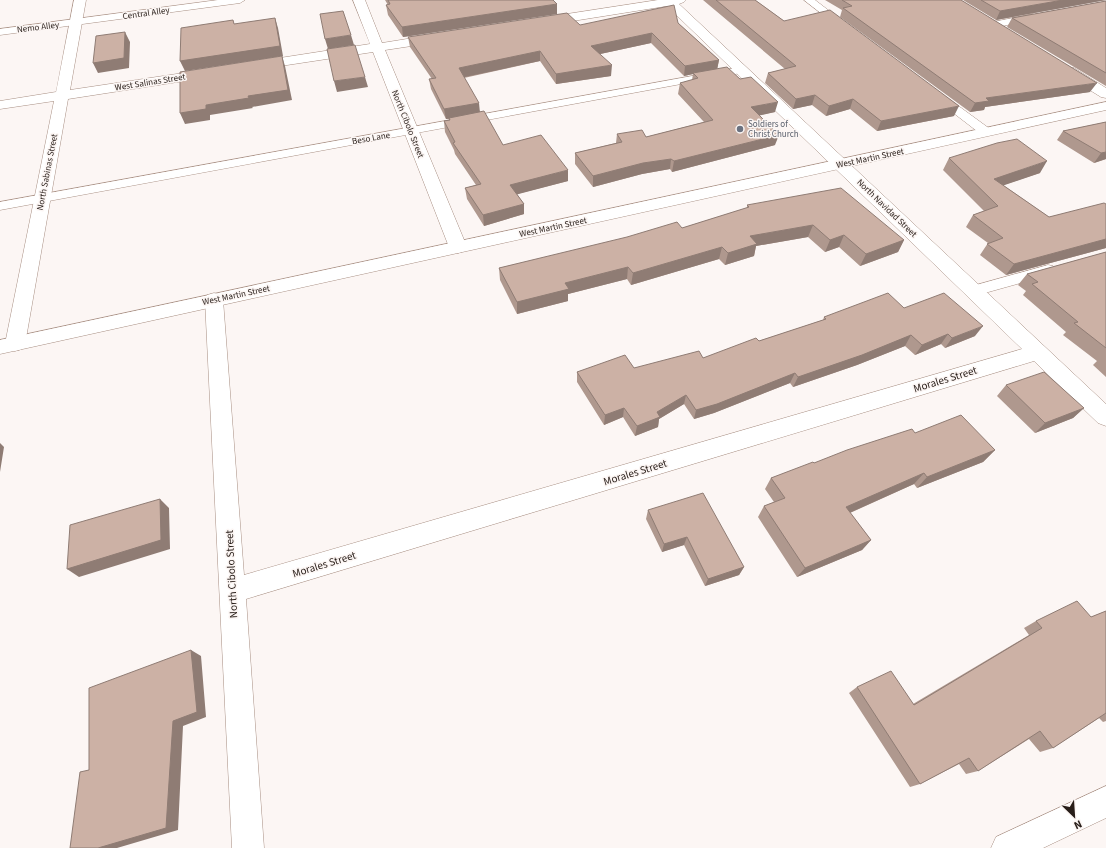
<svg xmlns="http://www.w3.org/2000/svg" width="1106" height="848" viewBox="0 0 1106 848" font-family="'Source Sans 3',sans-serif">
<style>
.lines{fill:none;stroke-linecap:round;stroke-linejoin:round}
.service-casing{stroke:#a88f83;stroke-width:1}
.minor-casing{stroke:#a88f83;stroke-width:1}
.secondary-casing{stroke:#a88f83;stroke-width:1}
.service{fill:#fff;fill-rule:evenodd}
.minor{fill:#fff;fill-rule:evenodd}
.secondary{fill:#fff;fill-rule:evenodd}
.wall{fill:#af988e}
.shaded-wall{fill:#8f7c74}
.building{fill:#ccb1a5;stroke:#8f7c74}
.worship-dot{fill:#6b7280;stroke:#fcf6f4;stroke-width:1.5}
.labels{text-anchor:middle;stroke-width:3;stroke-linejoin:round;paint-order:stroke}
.far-street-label{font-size:9px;fill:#281e19;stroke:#fcf6f4}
.far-worship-label{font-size:9px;fill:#5b616d;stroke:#fcf6f4;text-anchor:start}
.street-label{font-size:11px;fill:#281e19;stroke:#fcf6f4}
</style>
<rect width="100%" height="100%" fill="#fcf6f4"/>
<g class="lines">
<g class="service-casing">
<path id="service" d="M 218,0 L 245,0 L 240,3 L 0,35 L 0,29 Z
M 804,0 L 815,0 L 849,26 L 844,29 L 840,28 Z
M 1033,14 L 1036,15 L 1038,17 L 1036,19 L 993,28 L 988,25 L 993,22 Z
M 742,67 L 747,70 L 746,72 L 0,210 L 0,202 Z
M 938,93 L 942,94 L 990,129 L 992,132 L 990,135 L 982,135 L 934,98 L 932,96 L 934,94 Z
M 1048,265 L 1053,266 L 1055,270 L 1053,274 L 974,296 L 969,295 L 966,291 L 969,287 Z"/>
</g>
<g class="minor-casing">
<path id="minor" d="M 74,0 L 86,0 L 70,90 L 210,69 L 215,70 L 217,73 L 215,76 L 210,77 L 68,99 L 25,344 L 22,349 L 15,351 L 8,349 L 5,344 L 54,101 L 0,109 L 0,101 L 56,92 Z
M 353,0 L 365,0 L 382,43 L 438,34 L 442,35 L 444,38 L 442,41 L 438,42 L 385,50 L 467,247 L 464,251 L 458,253 L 452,251 L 449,247 L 373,52 L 254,70 L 249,69 L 247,66 L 249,63 L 254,62 L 370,44 Z
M 658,0 L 686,0 L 684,2 L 679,4 L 1106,404 L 1106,426 L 1098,423 L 1034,361 L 246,599 L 264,848 L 232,848 L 205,300 L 207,295 L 214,293 L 221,295 L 223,300 L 244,575 L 1022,349 L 667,6 L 541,26 L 537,25 L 535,22 L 537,19 L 541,18 Z
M 1069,67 L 1074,68 L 1106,88 L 1106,98 L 1101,97 L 1064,74 L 1062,71 L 1064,68 Z
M 1106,786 L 1106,818 L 1043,848 L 991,848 L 996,837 Z"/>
</g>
<g class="secondary-casing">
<path id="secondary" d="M 1106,102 L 1106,110 L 0,354 L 0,340 Z"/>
</g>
<use href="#service" class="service"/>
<use href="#minor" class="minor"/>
<use href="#secondary" class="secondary"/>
</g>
<path class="wall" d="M 385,0 L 553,0 L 557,4 L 557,14 L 403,37 L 388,15 L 386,5 L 388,5 Z
M 703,0 L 755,0 L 784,21 L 954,116 L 877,131 L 850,109 L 826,116 L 812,105 L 793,109 L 765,83 L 768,73 L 785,69 Z
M 825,0 L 961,0 L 1090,92 L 985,107 L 984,110 L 970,112 L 840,17 L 842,10 Z
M 963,0 L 1106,0 L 996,20 Z
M 1106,1 L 1106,86 L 1007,27 L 1012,18 Z
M 678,23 L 719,60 L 717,69 L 775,112 L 759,115 L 775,145 L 672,172 L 670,169 L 642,174 L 593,187 L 575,164 L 575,153 L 616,143 L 617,134 L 646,137 L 704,122 L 678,94 L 680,83 L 692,80 L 693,74 L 684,76 L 651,43 L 600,54 L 611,76 L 556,84 L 540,61 L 464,78 L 480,112 L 503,145 L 568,181 L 517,194 L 524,204 L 524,214 L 484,226 L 467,199 L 465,188 L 476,185 L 455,154 L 454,150 L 445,132 L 444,121 L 449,120 L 449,119 L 446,119 L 431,89 L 429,79 L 432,79 L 410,47 L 408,37 L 580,25 Z
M 1106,122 L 1106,159 L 1094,163 L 1057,140 L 1063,131 Z
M 949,158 L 1040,173 L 1003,185 L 1049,217 L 1106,204 L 1106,248 L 1006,275 L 980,255 L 988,243 L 966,227 L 973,215 L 984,211 L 943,170 Z
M 747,205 L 904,240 L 898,252 L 860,266 L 839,247 L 825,252 L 808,237 L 756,246 L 754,256 L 725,265 L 719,259 L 631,285 L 627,279 L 568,294 L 568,301 L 517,314 L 500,280 L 499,268 L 682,228 L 747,208 Z
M 1106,252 L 1106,377 L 1093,365 L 1097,361 L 1063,335 L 1066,332 L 1023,295 L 1026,291 L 1018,285 L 1027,274 Z
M 904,308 L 975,336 L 945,348 L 941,344 L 915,355 L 905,346 L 857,365 L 793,387 L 790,383 L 714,413 L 694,419 L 684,404 L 659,419 L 658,427 L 635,436 L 623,417 L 604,425 L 577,382 L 577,372 L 634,368 L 703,358 L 759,341 L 823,320 L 824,317 Z
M 1006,385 L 1084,408 L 1073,418 L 1035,433 L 997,396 Z
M 915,433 L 995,450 L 983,462 L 917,488 L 914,484 L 850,513 L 871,540 L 862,550 L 797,577 L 758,517 L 764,506 L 774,502 L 765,489 L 771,478 L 814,463 Z
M 648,510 L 744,567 L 739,575 L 705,586 L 684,545 L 662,552 L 646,519 Z
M 1106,611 L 1106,721 L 1103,722 L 1099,718 L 1053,748 L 1040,752 L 1029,739 L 978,771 L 966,774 L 959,764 L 920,784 L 910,787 L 849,693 L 857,687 L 913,704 L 1029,635 L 1024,628 L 1036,621 L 1091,617 Z"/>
<path class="shaded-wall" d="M 1063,0 L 1106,0 L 996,20 L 1000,11 Z
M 557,4 L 557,14 L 403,37 L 402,27 Z
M 275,18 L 278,28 L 283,56 L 185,71 L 180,61 Z
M 125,32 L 130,42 L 129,68 L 98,73 L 93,63 Z
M 652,33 L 651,43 L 591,56 L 591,46 Z
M 351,35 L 354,45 L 328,49 L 325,39 Z
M 540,51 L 540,61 L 460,78 L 459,68 Z
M 282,56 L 285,66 L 292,100 L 252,107 L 253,108 L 210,115 L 210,120 L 185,124 L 180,113 L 206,105 L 248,96 Z
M 719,60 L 717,70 L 693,73 L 693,74 L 684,76 L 685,66 Z
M 612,65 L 611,76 L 556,84 L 556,74 Z
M 365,77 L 368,87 L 337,92 L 334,81 Z
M 1097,83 L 1090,92 L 985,107 L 984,110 L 970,112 L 975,103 L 986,98 Z
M 815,95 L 812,105 L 793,109 L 796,99 Z
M 853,99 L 850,109 L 826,116 L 829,106 Z
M 778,102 L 775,112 L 748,118 L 751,107 Z
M 479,103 L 480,113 L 446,119 L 444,109 Z
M 959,106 L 954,116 L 877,131 L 881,121 Z
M 779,135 L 775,145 L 672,172 L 674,161 Z
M 1106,152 L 1106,159 L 1094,163 L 1101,153 Z
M 671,159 L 670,169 L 642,174 L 593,187 L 593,176 L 643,163 Z
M 1047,161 L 1040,173 L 987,191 L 994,179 Z
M 568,170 L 568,181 L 511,196 L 510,185 Z
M 524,204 L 524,214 L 484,226 L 483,215 Z
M 813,225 L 808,237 L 756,246 L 754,256 L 725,265 L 728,253 L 750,236 Z
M 844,235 L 839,247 L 825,252 L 830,240 Z
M 1106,239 L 1106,248 L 1006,275 L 1014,264 Z
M 904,240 L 898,252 L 860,266 L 866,254 Z
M 722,247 L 719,259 L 631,285 L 633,273 Z
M 628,267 L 627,279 L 568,294 L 568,301 L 517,314 L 517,302 L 565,283 Z
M 983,326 L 975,336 L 945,348 L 952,338 Z
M 948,334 L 941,344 L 915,355 L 922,345 Z
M 911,335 L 905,346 L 857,365 L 793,387 L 798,377 Z
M 795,373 L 790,383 L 714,413 L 694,419 L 696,410 Z
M 686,395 L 684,404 L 659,419 L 658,427 L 635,436 L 637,426 L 657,412 Z
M 624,408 L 623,417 L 604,425 L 605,415 Z
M 1084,408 L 1073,418 L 1035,433 L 1045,423 Z
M 0,443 L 4,447 L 0,472 Z
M 995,450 L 983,462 L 917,488 L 927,477 Z
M 924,473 L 914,484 L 838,518 L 846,507 Z
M 160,499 L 169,508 L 170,549 L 79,577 L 67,569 Z
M 687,537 L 684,545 L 662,552 L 664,544 Z
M 871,540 L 862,550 L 797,577 L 805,568 Z
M 744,567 L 739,575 L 705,586 L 708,579 Z
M 191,650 L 201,656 L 206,717 L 183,726 L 178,830 L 117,848 L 98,848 L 173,721 Z"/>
<path class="building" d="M 388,0 L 553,0 L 557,4 L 402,27 L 386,5 L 390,4 Z
M 716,0 L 755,0 L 784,21 L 830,10 L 959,106 L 881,121 L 853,99 L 829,106 L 815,95 L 796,99 L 768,73 L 796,66 Z
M 842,0 L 961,0 L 1097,83 L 986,98 L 989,101 L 975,103 L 843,8 L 852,6 Z
M 981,0 L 1063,0 L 1000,11 Z
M 1106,1 L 1106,73 L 1012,18 Z
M 674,5 L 678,23 L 719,60 L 685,66 L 652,33 L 591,46 L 612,65 L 556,74 L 540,51 L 459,68 L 479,103 L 444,109 L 429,79 L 436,78 L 408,37 L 567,13 L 580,25 Z
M 343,11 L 351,35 L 325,39 L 320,14 Z
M 275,18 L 280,46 L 180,61 L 181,28 L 233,20 L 234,24 Z
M 125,32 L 124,58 L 93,63 L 96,36 Z
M 355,45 L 365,77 L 334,81 L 327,49 Z
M 282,56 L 288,90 L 248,96 L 249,98 L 206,105 L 206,109 L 180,113 L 180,72 Z
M 727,67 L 740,79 L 751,77 L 778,102 L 751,107 L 779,135 L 674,161 L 671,159 L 643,163 L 593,176 L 575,153 L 622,142 L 617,134 L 642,130 L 646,137 L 713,120 L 680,83 L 698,78 L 693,73 Z
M 484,111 L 503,145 L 541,135 L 568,170 L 510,185 L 524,204 L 483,215 L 465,188 L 481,184 L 453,143 L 455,142 L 444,121 L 450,120 L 449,118 Z
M 1106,122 L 1106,152 L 1101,153 L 1063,131 Z
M 1017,139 L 1047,161 L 994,179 L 1049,217 L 1104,203 L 1106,204 L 1106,239 L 1014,264 L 987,244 L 1003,238 L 973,215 L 998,206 L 949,158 L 997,143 Z
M 841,188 L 904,240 L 866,254 L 844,235 L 830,240 L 813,225 L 750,236 L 757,244 L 728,253 L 722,247 L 633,273 L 628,267 L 565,283 L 569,289 L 517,302 L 499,268 L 627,237 L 677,222 L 682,228 L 749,207 L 747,205 Z
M 1106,252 L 1106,348 L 1074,323 L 1078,322 L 1032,284 L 1038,282 L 1027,274 Z
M 888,293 L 904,308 L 944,293 L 983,326 L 952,338 L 948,334 L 922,345 L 911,335 L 862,355 L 798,377 L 795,373 L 717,404 L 696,410 L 686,395 L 657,412 L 660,417 L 637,426 L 624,408 L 605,415 L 577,372 L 625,355 L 634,368 L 699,351 L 703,358 L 756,338 L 759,341 L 826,319 L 824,317 Z
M 1044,372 L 1084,408 L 1045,423 L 1006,385 Z
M 961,415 L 995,450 L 927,477 L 924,473 L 846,507 L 871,540 L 805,568 L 764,506 L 785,498 L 771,478 L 813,462 L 814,463 L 847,450 L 912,429 L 915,433 Z
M 703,493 L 744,567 L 708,579 L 687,537 L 664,544 L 648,510 Z
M 160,499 L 161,540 L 67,569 L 70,525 Z
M 1077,601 L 1091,617 L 1106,611 L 1106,713 L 1053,748 L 1040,731 L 978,771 L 969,758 L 920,784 L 857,687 L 891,671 L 914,705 L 1042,628 L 1036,621 Z
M 191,650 L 197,712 L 173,721 L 166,828 L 98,848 L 70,848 L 80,772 L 89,770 L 89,688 Z"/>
<circle class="worship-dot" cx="740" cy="129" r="4"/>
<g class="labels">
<g class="far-street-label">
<text transform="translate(146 13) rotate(-8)" y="3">Central Alley</text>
<text transform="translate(38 27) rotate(-7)" y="3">Nemo Alley</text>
<text transform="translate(150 82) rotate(-9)" y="3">West Salinas Street</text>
<text transform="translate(408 124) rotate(68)" y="3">North Cibolo Street</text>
<text transform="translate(371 138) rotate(-10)" y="3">Beso Lane</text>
<text transform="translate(870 158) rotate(-12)" y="3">West Martin Street</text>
<text transform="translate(47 172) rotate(-79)" y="3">North Sabinas Street</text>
<text transform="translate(887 208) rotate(44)" y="3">North Navidad Street</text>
<text transform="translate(553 227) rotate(-12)" y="3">West Martin Street</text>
<text transform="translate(236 295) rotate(-12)" y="3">West Martin Street</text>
</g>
<g class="far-worship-label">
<text x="748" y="127">Soldiers of<tspan x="748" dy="10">Christ Church</tspan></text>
</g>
<g class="street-label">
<text transform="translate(945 379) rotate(-17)" y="4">Morales Street</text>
<text transform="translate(635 472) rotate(-17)" y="4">Morales Street</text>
<text transform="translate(324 564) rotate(-17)" y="4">Morales Street</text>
<text transform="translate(231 574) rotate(-93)" y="4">North Cibolo Street</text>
</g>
</g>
<g transform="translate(1074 816) rotate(155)" stroke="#fcf6f4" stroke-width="3" paint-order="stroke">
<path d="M0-3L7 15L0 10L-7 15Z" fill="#281e19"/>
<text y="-6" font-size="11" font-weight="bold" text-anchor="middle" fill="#281e19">N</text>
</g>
</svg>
